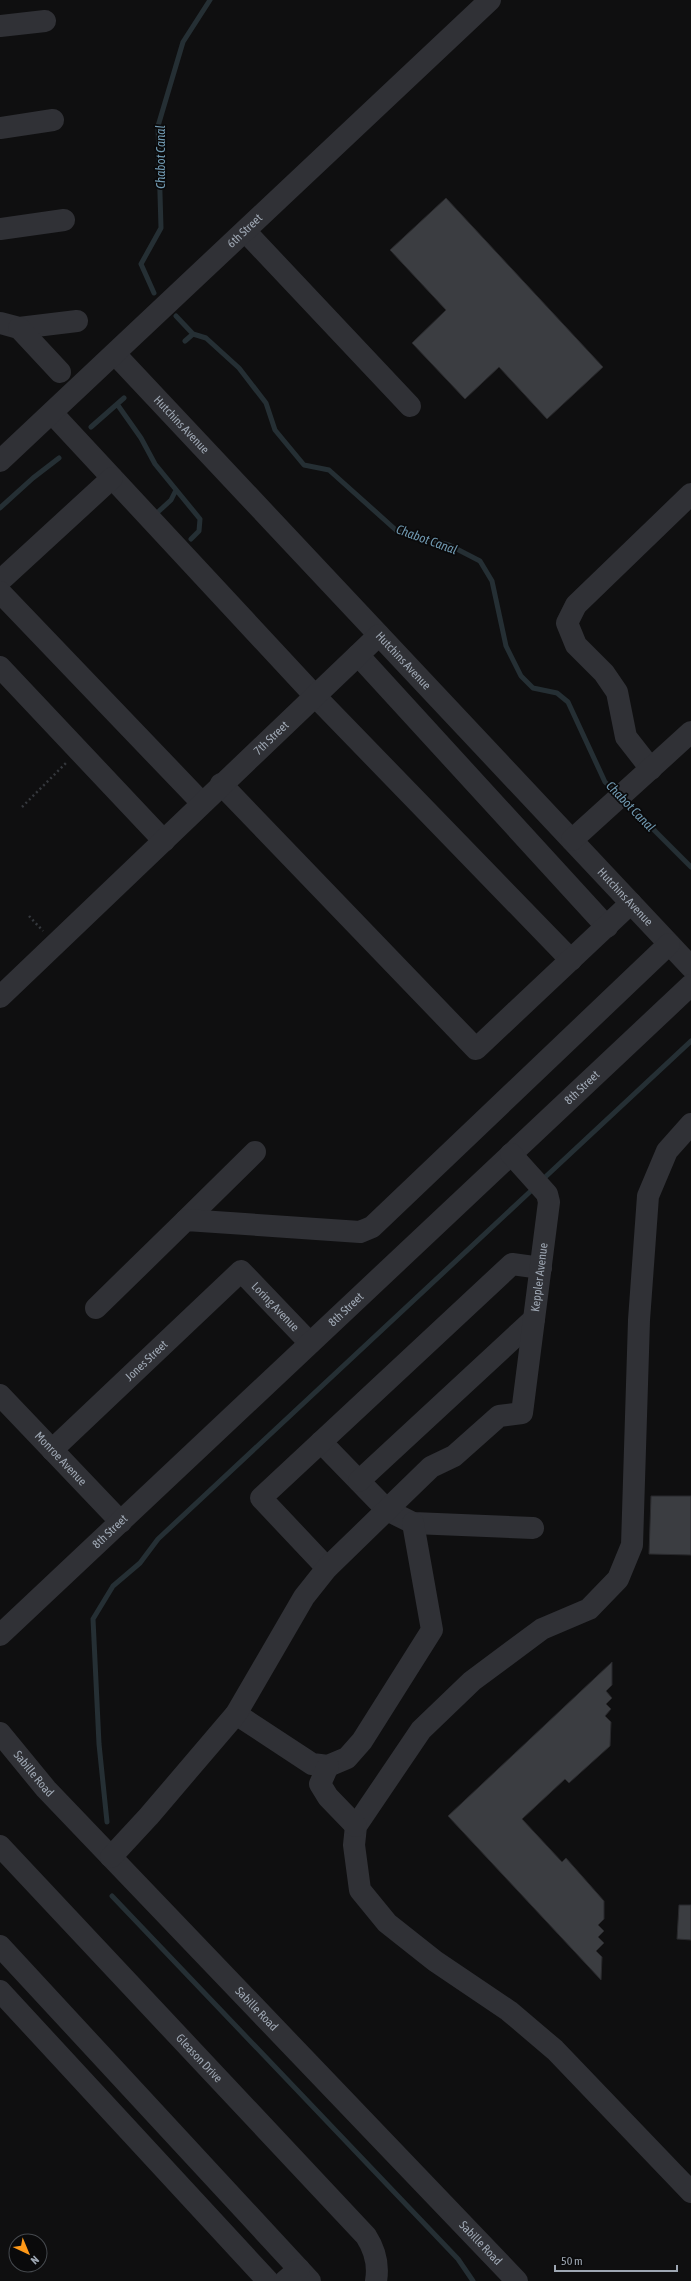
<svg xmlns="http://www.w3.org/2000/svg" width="691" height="2281" viewBox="0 0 691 2281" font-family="'Asap Condensed',sans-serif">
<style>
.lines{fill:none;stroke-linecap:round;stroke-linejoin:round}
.stream{stroke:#252f34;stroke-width:5}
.building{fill:#3b3d41;stroke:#29292c}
.path{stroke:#35383d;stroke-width:2.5;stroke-dasharray:2 3;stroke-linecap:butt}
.minor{stroke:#303136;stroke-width:22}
.labels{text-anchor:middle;stroke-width:3.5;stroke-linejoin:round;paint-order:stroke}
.street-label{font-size:12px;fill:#9ea7b3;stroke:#0a0a0b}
.water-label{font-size:13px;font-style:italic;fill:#719ab2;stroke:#0a0a0b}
</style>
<rect width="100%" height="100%" fill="#0f0f10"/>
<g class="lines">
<path class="stream" d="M 154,293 L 141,264 L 161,228 L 158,126 L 183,42 L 210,0
M 176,316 L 193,334 L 206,338 L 239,368 L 266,403 L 275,430 L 304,465 L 329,470 L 397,531 L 449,545 L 480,561 L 492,581 L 506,646 L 521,676 L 533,688 L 557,693 L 568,702 L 605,782 L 617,793
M 185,341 L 193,334
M 117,404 L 141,438 L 155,464 L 200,519 L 199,531 L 191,539
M 91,427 L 124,398
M 0,508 L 33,478 L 59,458
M 159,511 L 171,500 L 176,490
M 624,800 L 691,867
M 541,1181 L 691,1041
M 107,1822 L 99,1744 L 93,1619 L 113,1586 L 140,1563 L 158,1539 L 534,1188
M 112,1896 L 458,2259 L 473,2281"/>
</g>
<path class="building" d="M 446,198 L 603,367 L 547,419 L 499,367 L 465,399 L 412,343 L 446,310 L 390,250 Z
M 651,1496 L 691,1496 L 691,1555 L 649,1554 Z
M 612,1662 L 612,1685 L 606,1691 L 612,1698 L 606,1704 L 611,1709 L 605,1716 L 611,1722 L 610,1746 L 569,1783 L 565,1779 L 522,1819 L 562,1862 L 566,1858 L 604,1901 L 604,1919 L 598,1925 L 604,1931 L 598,1937 L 604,1943 L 596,1951 L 602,1957 L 601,1980 L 448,1816 Z
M 679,1905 L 691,1905 L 691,1940 L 677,1939 Z"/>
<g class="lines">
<path class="path" d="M 22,807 L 66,763
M 29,916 L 43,931"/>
<g class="minor">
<path d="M 0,26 L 45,21"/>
<path d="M 0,128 L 53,120"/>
<path d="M 0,229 L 64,220"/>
<path d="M 245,231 L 410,406"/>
<path d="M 0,323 L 19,328 L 77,321"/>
<path d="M 19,328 L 60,372"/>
<path id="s1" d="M 115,354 L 691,967"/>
<path d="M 52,413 L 315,696 L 571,960"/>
<path id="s2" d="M 0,461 L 490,0"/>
<path d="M 0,581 L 112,478"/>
<path d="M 0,592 L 202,803"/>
<path d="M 358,655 L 607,927"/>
<path d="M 0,667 L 164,841"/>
<path d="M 651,769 L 626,737 L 617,692 L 604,673 L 576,645 L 567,623 L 576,605 L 691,494"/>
<path d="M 221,784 L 476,1049 L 631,903"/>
<path d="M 572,840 L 691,732"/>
<path id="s3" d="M 0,997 L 379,635"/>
<path d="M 691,1124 L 667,1151 L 648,1196 L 639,1320 L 632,1545 L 618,1579 L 589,1609 L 542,1629 L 472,1681 L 421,1730 L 356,1826 L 354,1845 L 360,1890 L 387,1923 L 435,1961 L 509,2011 L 555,2050 L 691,2192"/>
<path d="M 186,1220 L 255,1152"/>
<path d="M 96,1308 L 186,1220 L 360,1232 L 372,1227 L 669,944"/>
<path id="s4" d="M 0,1395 L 121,1522"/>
<path d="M 321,1442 L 387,1510 L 413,1523 L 533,1528"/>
<path id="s5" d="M 52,1450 L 241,1271 L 310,1343"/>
<path d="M 359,1481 L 534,1319"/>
<path d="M 327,1568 L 261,1498 L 512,1264 L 541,1268"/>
<path id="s6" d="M 0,1635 L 691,985"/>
<path d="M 236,1714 L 312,1764 L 328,1766 L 347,1758 L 362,1741 L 432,1630 L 413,1523"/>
<path id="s7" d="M 0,1733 L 46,1789 L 517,2281"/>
<path d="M 328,1766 L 320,1784 L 328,1797 L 356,1826"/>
<path id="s8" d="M 0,1846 L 366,2236 C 375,2250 379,2264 376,2281"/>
<path id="s9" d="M 111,1857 L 149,1816 L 236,1714 L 304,1597 L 327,1568 L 431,1467 L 454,1456 L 499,1416 L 522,1413 L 549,1202 L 547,1194 L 511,1154"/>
<path d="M 0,1946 L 310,2281"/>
<path d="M 0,1991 L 268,2281"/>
<path d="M 285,2281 L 299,2269"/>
</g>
</g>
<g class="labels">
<g class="street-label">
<text dy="4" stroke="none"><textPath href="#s2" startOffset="336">6th Street</textPath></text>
<text dy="4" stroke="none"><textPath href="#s1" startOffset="97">Hutchins Avenue</textPath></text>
<text dy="4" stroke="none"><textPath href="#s1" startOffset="421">Hutchins Avenue</textPath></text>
<text dy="4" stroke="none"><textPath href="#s3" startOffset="375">7th Street</textPath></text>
<text dy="4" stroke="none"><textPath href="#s1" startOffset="745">Hutchins Avenue</textPath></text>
<text dy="4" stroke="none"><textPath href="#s6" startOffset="799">8th Street</textPath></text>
<text dy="4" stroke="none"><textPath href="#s9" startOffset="753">Keppler Avenue</textPath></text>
<text dy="4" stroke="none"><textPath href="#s5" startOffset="310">Loring Avenue</textPath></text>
<text dy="4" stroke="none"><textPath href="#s6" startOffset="475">8th Street</textPath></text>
<text dy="4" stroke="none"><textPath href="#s5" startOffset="130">Jones Street</textPath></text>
<text dy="4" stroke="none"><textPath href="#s4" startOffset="88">Monroe Avenue</textPath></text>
<text dy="4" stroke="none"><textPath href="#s6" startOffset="151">8th Street</textPath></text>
<text dy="4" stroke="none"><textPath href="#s7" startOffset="53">Sabille Road</textPath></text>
<text dy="4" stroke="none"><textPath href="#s7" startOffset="377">Sabille Road</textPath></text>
<text dy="4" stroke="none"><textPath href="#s8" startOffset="291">Gleason Drive</textPath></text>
<text dy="4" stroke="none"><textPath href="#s7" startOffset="701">Sabille Road</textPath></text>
</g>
<g class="water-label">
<text transform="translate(160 157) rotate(-90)" y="5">Chabot Canal</text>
<text transform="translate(427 539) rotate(20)" y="5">Chabot Canal</text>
<text transform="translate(631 806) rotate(46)" y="5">Chabot Canal</text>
</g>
</g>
<g transform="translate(28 2253) rotate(136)"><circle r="19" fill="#0a0a0b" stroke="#45494e"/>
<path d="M0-3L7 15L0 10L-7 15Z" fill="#ff9918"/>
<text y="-6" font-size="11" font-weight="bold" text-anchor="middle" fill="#9ea7b3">N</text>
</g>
<path d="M555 2265v6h122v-6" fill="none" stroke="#9ea7b3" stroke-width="2"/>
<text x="561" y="2265" font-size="12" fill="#9ea7b3" stroke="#0a0a0b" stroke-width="3" paint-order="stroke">50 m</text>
</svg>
